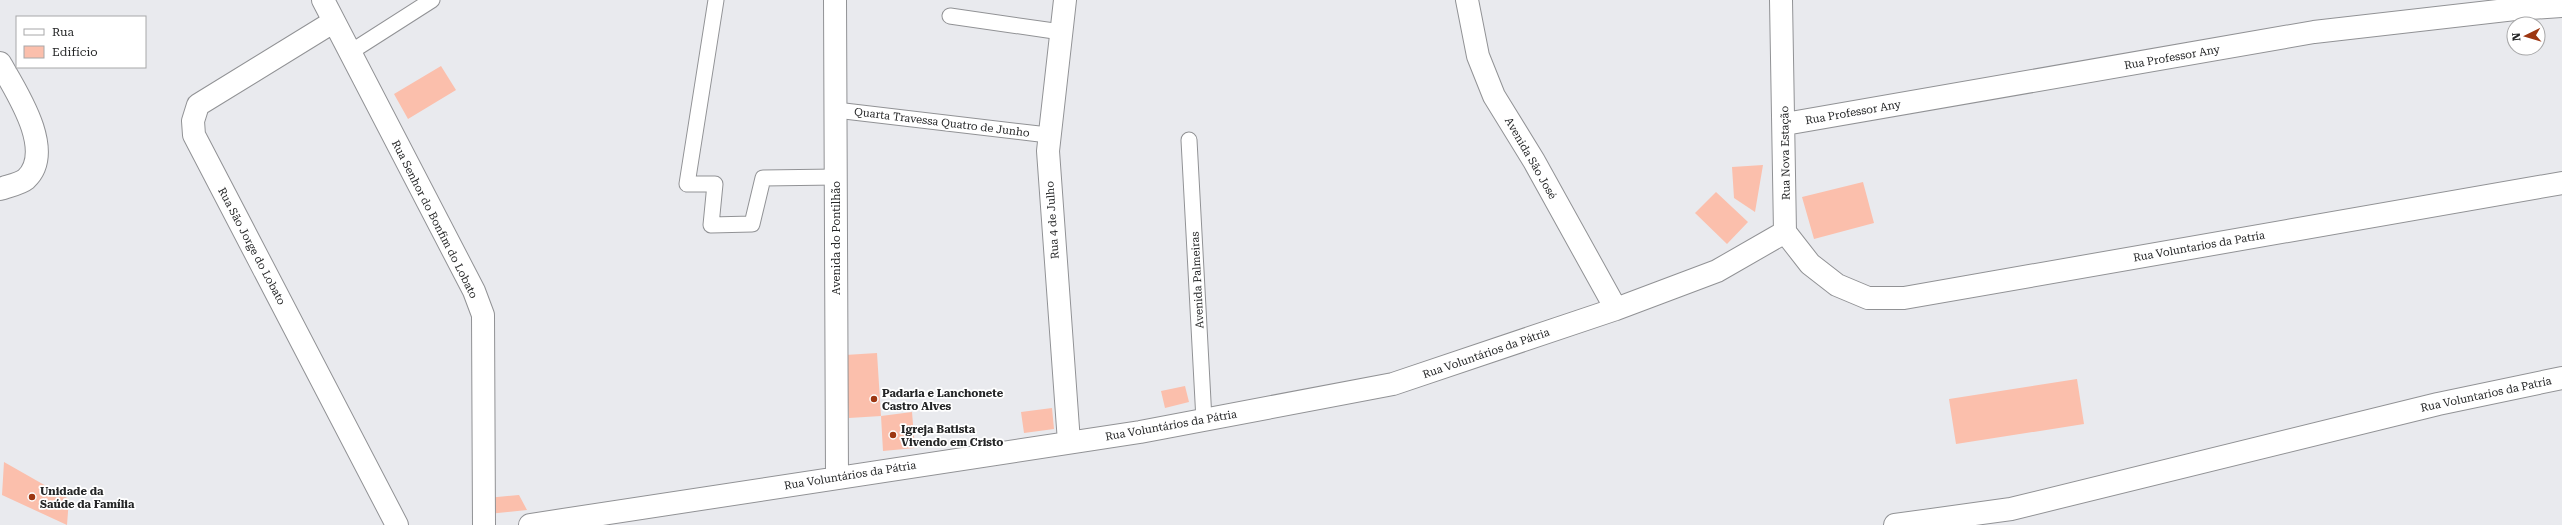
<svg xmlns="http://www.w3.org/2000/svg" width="2562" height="525" viewBox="0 0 2562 525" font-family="'Roboto Serif',serif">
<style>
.building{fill:#fbbfac}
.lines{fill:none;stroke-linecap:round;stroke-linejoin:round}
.service-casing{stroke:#919295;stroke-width:17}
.minor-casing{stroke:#919295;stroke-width:24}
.service{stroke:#fff;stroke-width:15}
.minor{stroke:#fff;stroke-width:22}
.poi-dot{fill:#9d3611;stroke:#fff;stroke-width:1.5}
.labels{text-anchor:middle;stroke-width:3.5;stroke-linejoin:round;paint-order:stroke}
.street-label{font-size:11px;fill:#252627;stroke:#fff}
.poi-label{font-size:11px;font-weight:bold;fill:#252627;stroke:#fff;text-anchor:start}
</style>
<rect width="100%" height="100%" fill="#e9eaee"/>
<path class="building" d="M 441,66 L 456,90 L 408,119 L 394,94 Z
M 1763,165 L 1755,212 L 1734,198 L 1732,167 Z
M 1863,182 L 1874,223 L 1814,239 L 1802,197 Z
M 1716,192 L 1748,222 L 1727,244 L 1695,213 Z
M 877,353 L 881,416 L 849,418 L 845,355 Z
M 2077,379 L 2084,424 L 1956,444 L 1949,399 Z
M 1185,386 L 1189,402 L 1165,408 L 1161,391 Z
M 1052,408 L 1054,429 L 1024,433 L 1021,412 Z
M 912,412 L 915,448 L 883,451 L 881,416 Z
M 4,462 L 69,499 L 67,525 L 2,495 Z
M 519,495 L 527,510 L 488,514 L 487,498 Z"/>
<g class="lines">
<g class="service-casing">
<path id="service" d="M 716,0 L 687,184 L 715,184 L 711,225 L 752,224 L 763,178 L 836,177
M 950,16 L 1061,32
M 349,53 L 432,0
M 836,110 L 1048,135
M 1189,140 L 1204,420"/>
</g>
<g class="minor-casing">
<path id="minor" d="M 323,0 L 474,291 L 483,315 L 484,525
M 835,0 L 837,477
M 1065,0 L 1048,151 L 1069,442
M 1467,0 L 1478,56 L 1494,96 L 1534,161 L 1616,309
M 1781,0 L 1785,232 L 1810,264 L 1837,285 L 1868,298 L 1904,298 L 2562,183
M 333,22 L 198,105 L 193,121 L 194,135 L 397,525
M 0,63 C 16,91 56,151 26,179 C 20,184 8,186 0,189
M 1785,124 L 2314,32 L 2515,9 L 2562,6
M 530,525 L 1140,432 L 1393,384 L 1616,309 L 1717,271 L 1785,232
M 1895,525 L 2011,509 L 2438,404 L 2562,378"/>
</g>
<use href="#service" class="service"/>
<use href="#minor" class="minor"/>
</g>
<g class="poi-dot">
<circle cx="874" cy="399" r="4"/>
<circle cx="893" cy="435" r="4"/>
<circle cx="32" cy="497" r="4"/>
</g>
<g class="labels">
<g class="street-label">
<text transform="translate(2172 57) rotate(-10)" y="4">Rua Professor Any</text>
<text transform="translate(1853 112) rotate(-10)" y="4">Rua Professor Any</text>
<text transform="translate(942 122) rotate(7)" y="4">Quarta Travessa Quatro de Junho</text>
<text transform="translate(1785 153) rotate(-91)" y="4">Rua Nova Estação</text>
<text transform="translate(1531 158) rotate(60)" y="4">Avenida São José</text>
<text transform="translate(435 219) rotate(63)" y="4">Rua Senhor do Bonfim do Lobato</text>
<text transform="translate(1052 220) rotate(-94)" y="4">Rua 4 de Julho</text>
<text transform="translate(836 238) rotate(-90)" y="4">Avenida do Pontilhão</text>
<text transform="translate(252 246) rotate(62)" y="4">Rua São Jorge do Lobato</text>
<text transform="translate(2199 246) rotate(-10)" y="4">Rua Voluntarios da Patría</text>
<text transform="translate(1197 280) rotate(-93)" y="4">Avenida Palmeiras</text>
<text transform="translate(1486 353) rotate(-19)" y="4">Rua Voluntários da Pátria</text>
<text transform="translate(2486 394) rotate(-12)" y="4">Rua Voluntarios da Patría</text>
<text transform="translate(1171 425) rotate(-10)" y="4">Rua Voluntários da Pátria</text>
<text transform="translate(850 475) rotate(-9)" y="4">Rua Voluntários da Pátria</text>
</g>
<g class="poi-label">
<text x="882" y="397">Padaria e Lanchonete<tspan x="882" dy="13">Castro Alves</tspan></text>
<text x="901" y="433">Igreja Batista<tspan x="901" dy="13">Vivendo em Cristo</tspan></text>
<text x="40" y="495">Unidade da<tspan x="40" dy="13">Saúde da Família</tspan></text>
</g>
</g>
<rect x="16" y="16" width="130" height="52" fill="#ffffff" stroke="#a8a8a9"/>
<rect x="24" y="29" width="20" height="6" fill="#ffffff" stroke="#a8a8a9"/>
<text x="52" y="36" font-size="12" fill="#252627">Rua</text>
<rect x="24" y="46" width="20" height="12" fill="#fbbfac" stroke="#a8a8a9"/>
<text x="52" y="56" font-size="12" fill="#252627">Edifício</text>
<g transform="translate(2526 36) rotate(265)"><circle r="19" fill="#ffffff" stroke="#a8a8a9"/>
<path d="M0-3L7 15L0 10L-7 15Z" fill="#9d3611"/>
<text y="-6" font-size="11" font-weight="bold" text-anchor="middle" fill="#252627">N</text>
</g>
</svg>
